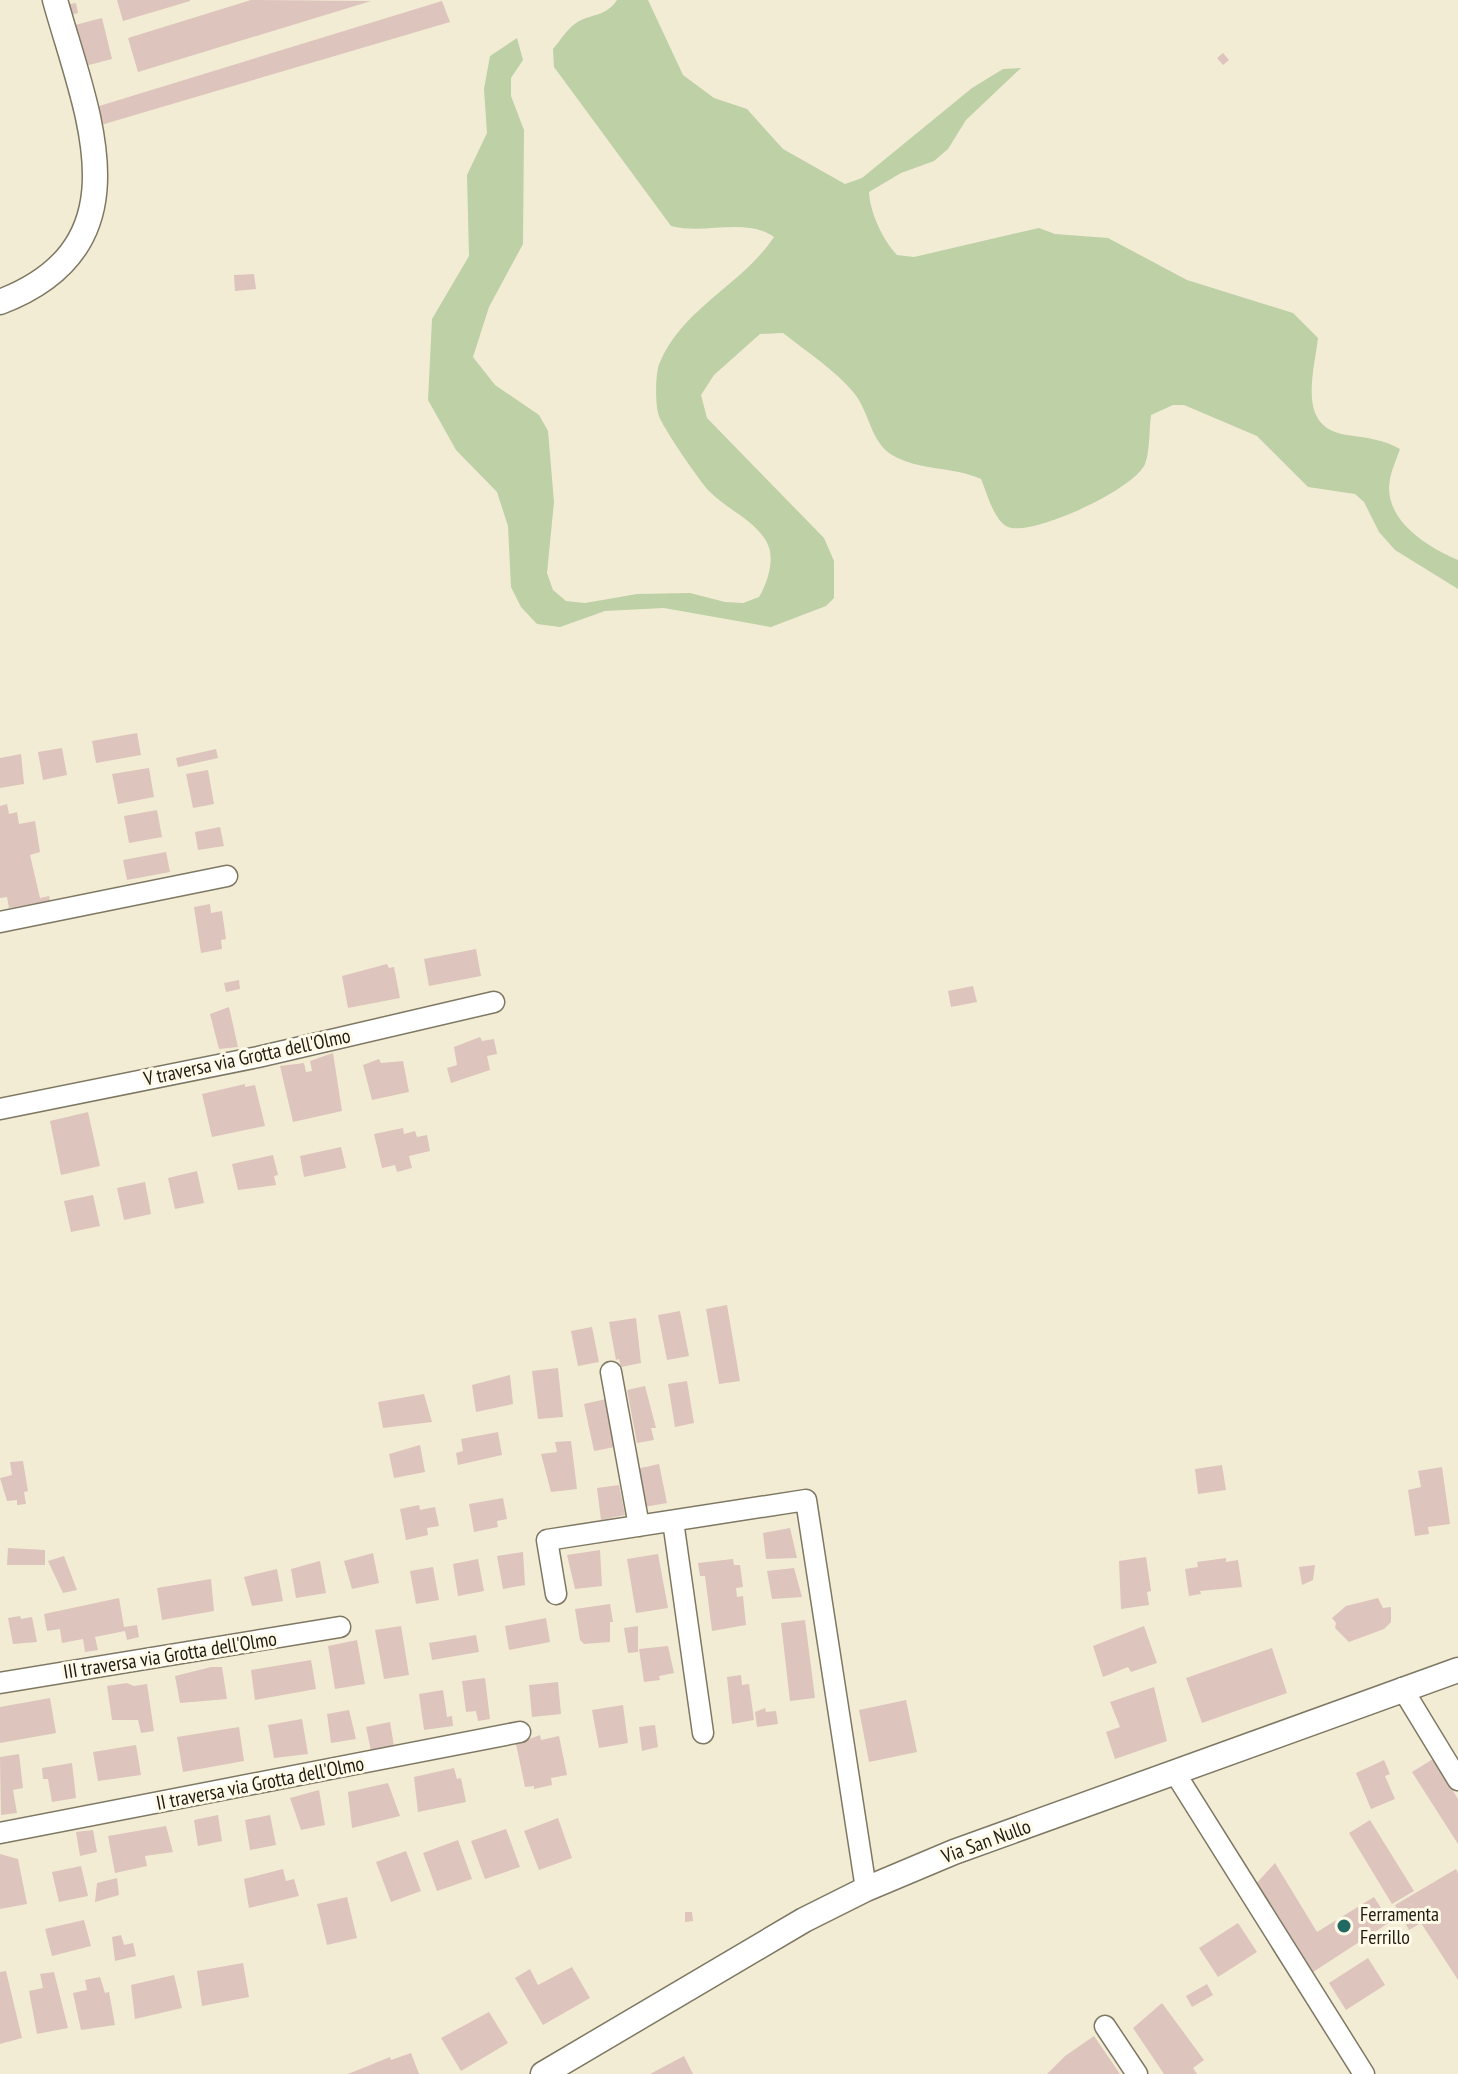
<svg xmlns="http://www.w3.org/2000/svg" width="1458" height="2074" viewBox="0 0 1458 2074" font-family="'PT Sans Narrow',sans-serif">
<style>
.green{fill:#bdd0a6}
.building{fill:#ddc4bc}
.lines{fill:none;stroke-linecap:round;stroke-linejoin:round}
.minor-casing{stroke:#7e7863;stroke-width:23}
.tertiary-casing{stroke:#7e7863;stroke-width:27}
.minor{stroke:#fff;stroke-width:20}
.tertiary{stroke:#fff;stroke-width:24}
.poi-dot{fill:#216a64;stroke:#fff9e7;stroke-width:3}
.labels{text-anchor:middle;stroke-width:6;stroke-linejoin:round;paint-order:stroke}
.street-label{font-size:20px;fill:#1e1c13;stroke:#fff9e7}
.poi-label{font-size:20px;fill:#1e1c13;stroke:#fff9e7;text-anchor:start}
</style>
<rect width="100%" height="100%" fill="#f3ecd5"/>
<path class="green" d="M 617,0 L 648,0 L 683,75 L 714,98 L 747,109 L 783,149 L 845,184 L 862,178 L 972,88 L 1003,69 L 1021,68 L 966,120 L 948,149 L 934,161 L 901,173 L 869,192 C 870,213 883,240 897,255 L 914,257 L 1039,228 L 1055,234 L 1108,238 L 1187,280 L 1293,313 L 1318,338 C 1314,374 1296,428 1347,435 C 1366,438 1383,439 1400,449 C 1397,458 1392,469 1390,479 C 1382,519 1427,547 1458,560 L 1458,589 L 1395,550 L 1379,532 L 1364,502 L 1355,494 L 1308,487 L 1257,436 L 1184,405 L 1173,405 L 1151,415 C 1149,430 1150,451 1145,464 C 1135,489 1032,537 1008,527 C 994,521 987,493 981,479 C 952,466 919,471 892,455 C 870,441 870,413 854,393 C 835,370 807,352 783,333 L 760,334 L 714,375 L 701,395 L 707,418 L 824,538 L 834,561 L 834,598 L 826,606 L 771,627 L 664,608 L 605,611 L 560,627 L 537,624 L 521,607 L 511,587 L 508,526 L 497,492 L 456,450 L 428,400 L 432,319 L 469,256 L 467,175 L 487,133 L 484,89 L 490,56 L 517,38 L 523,60 L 511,78 L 511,96 L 524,130 L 523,244 L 489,307 L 473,357 L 495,385 L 539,415 L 548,431 L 554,502 L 547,573 L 553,590 L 566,601 L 585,603 L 637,594 L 690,593 L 725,602 L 743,603 L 759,597 C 767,584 775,560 768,545 C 758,522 728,510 710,492 C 701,483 663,428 659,416 C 655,405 655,372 660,362 C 684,307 743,284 774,237 C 746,217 704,235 671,226 L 554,67 L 553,49 C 560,41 567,29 576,23 C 592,13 606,17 617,0 Z"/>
<path class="building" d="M 117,0 L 190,0 L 190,1 L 123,21 Z
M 251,0 L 371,1 L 138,72 L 128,38 Z
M 442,1 L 450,22 L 101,125 L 96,107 Z
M 76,3 L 78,13 L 71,15 L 69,4 Z
M 102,18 L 112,59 L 85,66 L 75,25 Z
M 1223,53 L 1229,60 L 1223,65 L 1217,58 Z
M 254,274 L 256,289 L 235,291 L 234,275 Z
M 137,733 L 141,755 L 96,763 L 92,741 Z
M 62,748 L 67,775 L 43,780 L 38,752 Z
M 216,749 L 218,758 L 178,767 L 176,758 Z
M 21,754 L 24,784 L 0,788 L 0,758 Z
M 149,768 L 154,797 L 118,804 L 112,774 Z
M 208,770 L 214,804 L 193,808 L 186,774 Z
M 7,804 L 9,814 L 17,812 L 19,824 L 35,821 L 40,852 L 30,855 L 40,898 L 49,896 L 51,906 L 43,907 L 42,902 L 9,908 L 7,897 L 0,898 L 0,806 Z
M 157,810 L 162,837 L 129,843 L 124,816 Z
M 220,827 L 224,846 L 198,850 L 195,832 Z
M 166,852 L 170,872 L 127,880 L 123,860 Z
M 210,904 L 211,913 L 222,911 L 226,939 L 221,940 L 222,949 L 201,953 L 194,907 Z
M 476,949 L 481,976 L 429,986 L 424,959 Z
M 387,964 L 389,968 L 394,967 L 400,998 L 348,1008 L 342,976 Z
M 239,980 L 240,989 L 226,992 L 224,983 Z
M 973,986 L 977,1002 L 951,1007 L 948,991 Z
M 229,1007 L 238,1047 L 219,1049 L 210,1014 Z
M 480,1037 L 482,1041 L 494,1039 L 497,1054 L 487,1056 L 490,1070 L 451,1083 L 447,1068 L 457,1065 L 454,1047 Z
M 333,1053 L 342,1111 L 293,1122 L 280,1066 L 304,1063 L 306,1072 L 312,1071 L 310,1061 Z
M 379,1059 L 381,1063 L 403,1061 L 409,1092 L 372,1100 L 363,1065 Z
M 245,1084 L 245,1087 L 255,1085 L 265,1126 L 212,1137 L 202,1094 Z
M 88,1112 L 100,1166 L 61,1175 L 50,1121 Z
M 403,1128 L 404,1134 L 415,1131 L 417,1137 L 427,1135 L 430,1151 L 409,1156 L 412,1168 L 397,1172 L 395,1165 L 382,1168 L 374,1134 Z
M 341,1147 L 346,1168 L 304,1177 L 300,1156 Z
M 273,1155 L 278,1175 L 274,1176 L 276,1185 L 238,1190 L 232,1164 Z
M 197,1171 L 204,1203 L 175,1209 L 168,1178 Z
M 145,1182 L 151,1214 L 124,1220 L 117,1188 Z
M 93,1195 L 100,1226 L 71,1232 L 64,1201 Z
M 727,1305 L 740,1381 L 719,1384 L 706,1309 Z
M 680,1311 L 689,1356 L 667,1360 L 658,1315 Z
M 636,1318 L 641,1363 L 621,1367 L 619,1359 L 616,1360 L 609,1322 Z
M 592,1327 L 599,1362 L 578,1366 L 571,1331 Z
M 558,1368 L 563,1417 L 538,1419 L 532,1371 Z
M 510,1375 L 513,1404 L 476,1412 L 472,1385 Z
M 687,1381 L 694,1423 L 675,1427 L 668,1384 Z
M 645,1386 L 656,1428 L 651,1428 L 654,1440 L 637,1443 L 627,1390 Z
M 424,1394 L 432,1422 L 383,1428 L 378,1402 Z
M 606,1399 L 615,1447 L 594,1451 L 584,1404 Z
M 498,1432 L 502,1455 L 458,1465 L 456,1453 L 463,1451 L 461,1439 Z
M 571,1441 L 577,1489 L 551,1492 L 541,1454 L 557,1452 L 555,1442 Z
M 420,1445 L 425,1472 L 394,1478 L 389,1454 Z
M 23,1461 L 28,1491 L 24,1492 L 26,1504 L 17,1505 L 17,1500 L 7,1501 L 0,1478 L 12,1475 L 10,1462 Z
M 659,1464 L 667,1503 L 644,1507 L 636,1469 Z
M 1222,1465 L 1226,1490 L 1198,1494 L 1195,1469 Z
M 1442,1467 L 1450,1524 L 1428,1527 L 1429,1534 L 1415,1536 L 1408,1490 L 1421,1487 L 1418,1471 Z
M 619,1485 L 625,1515 L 601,1520 L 597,1488 Z
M 503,1498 L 507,1519 L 497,1521 L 498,1527 L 474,1532 L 469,1504 Z
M 419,1505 L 420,1510 L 435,1507 L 439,1526 L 427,1528 L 428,1535 L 406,1540 L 400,1509 Z
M 790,1528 L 797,1558 L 766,1559 L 763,1533 Z
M 8,1548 L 45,1550 L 45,1565 L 7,1565 Z
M 600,1550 L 602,1586 L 575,1589 L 567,1555 Z
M 523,1552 L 525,1585 L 503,1589 L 497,1556 Z
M 373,1553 L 379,1583 L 352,1589 L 344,1561 Z
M 658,1554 L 668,1608 L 636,1613 L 627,1559 Z
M 64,1556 L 77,1590 L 63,1593 L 48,1561 Z
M 1146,1557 L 1151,1591 L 1147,1592 L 1149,1605 L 1121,1609 L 1119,1561 Z
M 1226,1558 L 1226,1562 L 1238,1560 L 1242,1587 L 1200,1591 L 1201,1594 L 1189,1596 L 1185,1569 L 1198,1567 L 1197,1562 Z
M 478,1559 L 484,1591 L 458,1596 L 453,1564 Z
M 733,1559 L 734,1565 L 740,1565 L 743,1587 L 736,1588 L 737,1597 L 743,1596 L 746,1625 L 712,1631 L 705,1576 L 700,1576 L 698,1563 Z
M 320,1561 L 326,1593 L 296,1598 L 291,1569 Z
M 1315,1565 L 1313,1580 L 1302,1585 L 1299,1567 Z
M 433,1567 L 439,1600 L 416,1604 L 410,1571 Z
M 794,1568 L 802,1597 L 772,1599 L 767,1571 Z
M 277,1569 L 283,1601 L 252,1606 L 244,1577 Z
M 211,1579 L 214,1611 L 162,1620 L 157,1588 Z
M 119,1598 L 124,1627 L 137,1625 L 139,1637 L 127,1640 L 125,1631 L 95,1637 L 98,1650 L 85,1652 L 83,1639 L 62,1643 L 60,1629 L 47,1631 L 44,1614 Z
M 1378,1598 L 1383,1608 L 1391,1607 L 1391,1622 L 1384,1629 L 1349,1642 L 1335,1628 L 1336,1623 L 1332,1618 L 1346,1606 Z
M 610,1604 L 613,1622 L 610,1622 L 610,1642 L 584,1644 L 580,1640 L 575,1609 Z
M 20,1616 L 21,1619 L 32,1617 L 37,1642 L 13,1644 L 8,1618 Z
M 546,1618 L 550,1642 L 509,1650 L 505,1626 Z
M 805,1620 L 815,1698 L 790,1701 L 781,1623 Z
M 401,1626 L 409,1675 L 384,1679 L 375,1630 Z
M 638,1626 L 638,1652 L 628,1653 L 624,1628 Z
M 1144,1626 L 1157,1663 L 1131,1672 L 1128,1667 L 1103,1677 L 1093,1646 Z
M 476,1635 L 479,1652 L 432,1660 L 429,1643 Z
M 357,1640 L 365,1684 L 335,1689 L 328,1646 Z
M 668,1646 L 674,1673 L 659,1676 L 660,1680 L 644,1682 L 639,1649 Z
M 1272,1648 L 1287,1693 L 1202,1723 L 1186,1678 Z
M 311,1660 L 316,1689 L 255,1700 L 251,1670 Z
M 211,1667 L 222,1667 L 227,1699 L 180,1703 L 175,1676 Z
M 741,1675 L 742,1685 L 749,1684 L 754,1720 L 732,1724 L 727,1677 Z
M 485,1678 L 490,1719 L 478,1721 L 476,1711 L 466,1712 L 462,1681 Z
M 558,1682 L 561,1714 L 532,1717 L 529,1685 Z
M 127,1683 L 134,1686 L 147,1684 L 154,1731 L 141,1733 L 138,1720 L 112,1720 L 107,1686 Z
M 1154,1687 L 1167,1741 L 1115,1759 L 1106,1732 L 1120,1727 L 1110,1702 Z
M 443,1690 L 447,1717 L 452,1716 L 453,1726 L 424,1730 L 419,1694 Z
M 50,1698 L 56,1733 L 0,1743 L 0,1707 Z
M 906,1700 L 917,1752 L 869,1762 L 859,1710 Z
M 623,1705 L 628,1743 L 599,1748 L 592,1710 Z
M 765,1708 L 766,1712 L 776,1711 L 778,1724 L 757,1727 L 755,1712 Z
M 349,1710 L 356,1739 L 331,1743 L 327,1714 Z
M 302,1719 L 308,1754 L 274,1758 L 268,1725 Z
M 390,1722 L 394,1746 L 371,1751 L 366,1727 Z
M 655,1725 L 658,1747 L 642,1751 L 639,1727 Z
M 239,1727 L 244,1761 L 183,1772 L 177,1737 Z
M 540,1735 L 541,1740 L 559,1736 L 567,1775 L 551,1778 L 552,1785 L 534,1789 L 534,1786 L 525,1787 L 516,1744 Z
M 136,1745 L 141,1775 L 98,1781 L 93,1752 Z
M 19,1754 L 23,1788 L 13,1790 L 17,1813 L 1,1815 L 0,1757 Z
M 1433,1759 L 1458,1799 L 1458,1844 L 1412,1772 Z
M 1384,1760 L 1390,1774 L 1385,1776 L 1395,1799 L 1371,1809 L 1356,1773 Z
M 72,1763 L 76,1798 L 52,1802 L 48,1779 L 43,1779 L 42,1768 Z
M 454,1768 L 457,1779 L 461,1778 L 466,1802 L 418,1812 L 414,1777 Z
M 388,1783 L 400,1816 L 352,1828 L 348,1792 Z
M 319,1790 L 325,1825 L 301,1830 L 290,1798 Z
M 218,1815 L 222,1841 L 198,1846 L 194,1820 Z
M 270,1815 L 276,1845 L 250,1850 L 245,1820 Z
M 558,1818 L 572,1858 L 539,1870 L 524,1831 Z
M 1370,1820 L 1414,1891 L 1392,1904 L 1349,1833 Z
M 166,1826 L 173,1852 L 145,1856 L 147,1866 L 115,1873 L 108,1836 Z
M 506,1829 L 520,1867 L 485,1879 L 471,1841 Z
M 93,1830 L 97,1852 L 80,1856 L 76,1832 Z
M 458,1840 L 472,1879 L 437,1891 L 423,1853 Z
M 406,1851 L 421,1891 L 391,1902 L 376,1862 Z
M 0,1854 L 18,1859 L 27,1904 L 0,1909 Z
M 1275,1863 L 1317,1932 L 1374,1897 L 1390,1922 L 1310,1974 L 1252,1888 Z
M 81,1866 L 88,1896 L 59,1902 L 52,1872 Z
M 283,1869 L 286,1881 L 294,1879 L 299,1896 L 249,1908 L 244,1879 Z
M 1456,1869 L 1458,1873 L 1458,1980 L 1421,1923 L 1409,1930 L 1395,1905 Z
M 117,1878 L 119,1895 L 95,1902 L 97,1883 Z
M 347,1897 L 357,1938 L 327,1945 L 317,1904 Z
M 685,1912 L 692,1912 L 693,1921 L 685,1922 Z
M 84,1920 L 91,1946 L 52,1956 L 45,1929 Z
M 1238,1923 L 1257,1952 L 1218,1977 L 1199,1948 Z
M 121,1935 L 124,1945 L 133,1943 L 136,1956 L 115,1961 L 112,1937 Z
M 1368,1958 L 1385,1985 L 1346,2010 L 1329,1983 Z
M 243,1963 L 249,1997 L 202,2006 L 197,1971 Z
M 572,1967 L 590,1998 L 543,2025 L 515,1978 L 530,1969 L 538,1985 Z
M 6,1971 L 22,2038 L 0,2044 L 0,1972 Z
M 54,1972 L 68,2028 L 37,2034 L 29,1991 L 43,1988 L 40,1974 Z
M 174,1975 L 182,2008 L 135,2019 L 131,1985 Z
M 100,1977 L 105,1993 L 109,1992 L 115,2025 L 81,2030 L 73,1993 L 87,1990 L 85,1980 Z
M 1207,1984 L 1213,1995 L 1192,2007 L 1186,1996 Z
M 1162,2003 L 1204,2060 L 1193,2068 L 1197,2074 L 1164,2074 L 1133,2028 Z
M 489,2012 L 508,2043 L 461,2071 L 441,2038 Z
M 1094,2036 L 1120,2074 L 1047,2074 L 1065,2056 Z
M 411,2053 L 419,2074 L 348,2074 L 390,2057 L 391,2060 Z
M 684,2056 L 693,2074 L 650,2074 Z"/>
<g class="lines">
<g class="minor-casing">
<path id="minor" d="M 0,922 L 227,876
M 0,1109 L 258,1057 L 494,1002
M 611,1372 L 639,1526
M 673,1521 L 703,1733
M 556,1594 L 547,1540 L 806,1500 L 866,1889
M 0,1683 L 340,1627
M 1402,1688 L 1458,1780
M 1175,1773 L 1364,2074
M 0,1833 L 520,1732
M 1105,2026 L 1137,2074"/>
</g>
<g class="tertiary-casing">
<path id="tertiary" d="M 0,302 C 149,245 86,112 55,0
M 543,2074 L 804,1920 L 866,1889 L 954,1852 L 1458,1670"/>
</g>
<use href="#minor" class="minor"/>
<use href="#tertiary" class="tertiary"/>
</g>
<circle class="poi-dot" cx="1344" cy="1926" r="8"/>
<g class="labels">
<g class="street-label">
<text transform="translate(247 1057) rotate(-12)" y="7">V traversa via Grotta dell'Olmo</text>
<text transform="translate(170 1655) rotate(-9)" y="7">III traversa via Grotta dell'Olmo</text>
<text transform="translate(260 1783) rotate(-11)" y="7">II traversa via Grotta dell'Olmo</text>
<text transform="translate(986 1841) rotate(-20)" y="7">Via San Nullo</text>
</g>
<g class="poi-label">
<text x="1360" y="1921">Ferramenta<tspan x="1360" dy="23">Ferrillo</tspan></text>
</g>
</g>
</svg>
